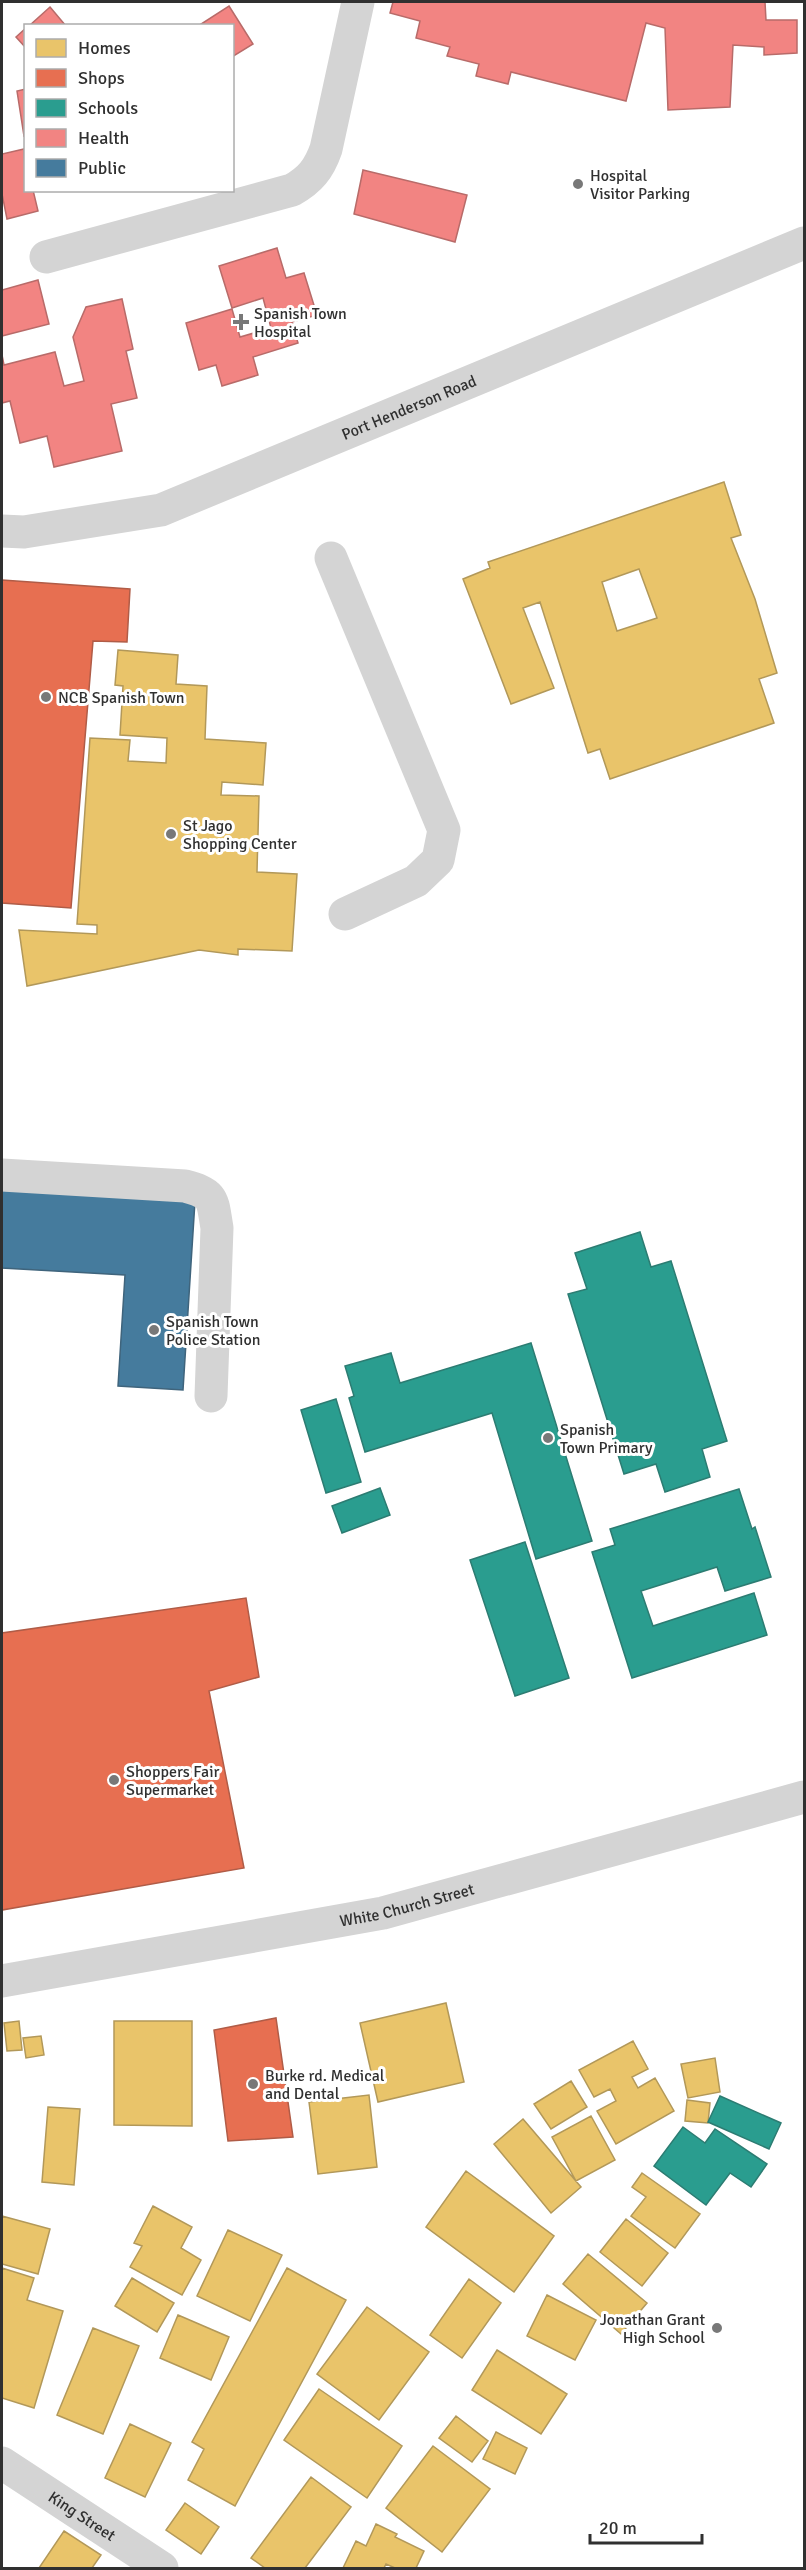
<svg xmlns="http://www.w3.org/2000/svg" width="806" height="2570" viewBox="0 0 806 2570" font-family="Signika,sans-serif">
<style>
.homes{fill:#e9c46a;stroke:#b29859;stroke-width:1.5;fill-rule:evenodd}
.shops{fill:#e76f51;stroke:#b05c47;stroke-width:1.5}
.schools{fill:#2a9d8f;stroke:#2c7c72;stroke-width:1.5}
.health{fill:#f28482;stroke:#b86b69;stroke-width:1.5}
.public{fill:#457b9d;stroke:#3f647c;stroke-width:1.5}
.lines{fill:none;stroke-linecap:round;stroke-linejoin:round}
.minor{stroke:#d4d4d4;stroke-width:33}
.poi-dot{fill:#787878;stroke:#fff;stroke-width:2}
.labels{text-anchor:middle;stroke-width:6;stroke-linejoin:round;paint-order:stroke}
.poi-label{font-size:16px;fill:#303030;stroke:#fff;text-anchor:start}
.street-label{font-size:16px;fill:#303030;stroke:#fff}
</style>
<rect width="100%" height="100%" fill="#fff"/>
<path class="homes" d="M 724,482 L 741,535 L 731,538 L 755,599 L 777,673 L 759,679 L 774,723 L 610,779 L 600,749 L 588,753 L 540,602 L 523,608 L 554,688 L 511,704 L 463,579 L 490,568 L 488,562 ZM 639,569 L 657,618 L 617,631 L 602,582 Z
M 118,650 L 178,655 L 176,684 L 207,686 L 205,739 L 266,743 L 263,785 L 222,782 L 221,795 L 259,796 L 257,872 L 297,874 L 292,951 L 238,949 L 238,955 L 199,950 L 27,986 L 19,930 L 97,934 L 97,925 L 77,924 L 90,738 L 130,740 L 128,761 L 166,763 L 167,738 L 120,735 L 123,686 L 115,685 Z
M 446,2003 L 464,2082 L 378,2102 L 360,2023 Z
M 19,2021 L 22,2050 L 7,2051 L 4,2023 Z
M 114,2021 L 192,2021 L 192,2126 L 114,2125 Z
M 41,2036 L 44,2055 L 26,2058 L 23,2038 Z
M 633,2041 L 648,2069 L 632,2077 L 638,2088 L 655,2078 L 674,2111 L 616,2144 L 597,2111 L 616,2101 L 610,2089 L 594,2097 L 579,2070 Z
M 715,2058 L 720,2092 L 688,2098 L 681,2064 Z
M 571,2081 L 587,2107 L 551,2129 L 534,2104 Z
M 369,2095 L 377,2167 L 318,2174 L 309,2102 Z
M 687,2100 L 710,2103 L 708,2123 L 685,2121 Z
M 48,2107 L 80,2109 L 74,2185 L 42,2182 Z
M 591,2116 L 615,2160 L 576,2181 L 552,2137 Z
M 523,2119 L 581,2187 L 551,2213 L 494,2144 Z
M 466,2171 L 554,2236 L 514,2292 L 426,2227 Z
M 642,2173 L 700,2214 L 675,2248 L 631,2216 L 646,2197 L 632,2187 Z
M 153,2206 L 192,2227 L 181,2248 L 201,2260 L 182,2295 L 130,2267 L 142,2246 L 134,2243 Z
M 2,2216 L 50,2229 L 38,2274 L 2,2264 Z
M 626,2219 L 668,2253 L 642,2286 L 600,2252 Z
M 228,2230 L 282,2255 L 250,2321 L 197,2296 Z
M 588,2254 L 647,2303 L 621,2334 L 563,2284 Z
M 2,2268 L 34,2278 L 27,2300 L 63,2311 L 34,2408 L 2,2398 Z
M 287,2268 L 346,2300 L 235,2506 L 188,2480 L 204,2449 L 192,2442 Z
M 132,2278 L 174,2303 L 157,2332 L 115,2306 Z
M 469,2279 L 501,2303 L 462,2358 L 430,2335 Z
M 547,2295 L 596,2320 L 575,2360 L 527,2336 Z
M 367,2307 L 429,2352 L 379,2420 L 317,2374 Z
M 178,2315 L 229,2337 L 211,2380 L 160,2358 Z
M 93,2328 L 139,2346 L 103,2434 L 57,2415 Z
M 497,2350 L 567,2394 L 541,2434 L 472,2390 Z
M 319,2389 L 402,2446 L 367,2498 L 284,2440 Z
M 456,2416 L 488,2441 L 472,2462 L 439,2438 Z
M 130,2424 L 171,2443 L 145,2497 L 105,2478 Z
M 496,2432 L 527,2448 L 515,2474 L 483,2459 Z
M 433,2446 L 490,2489 L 442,2552 L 386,2508 Z
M 311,2477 L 351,2507 L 305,2568 L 265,2568 L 251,2558 Z
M 185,2503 L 219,2527 L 201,2554 L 166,2530 Z
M 376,2524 L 397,2534 L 395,2537 L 424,2551 L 416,2568 L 395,2568 L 386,2564 L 384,2568 L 343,2568 L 356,2541 L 366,2546 Z
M 64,2531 L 101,2555 L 92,2568 L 39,2568 Z"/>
<path class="shops" d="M 2,580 L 130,589 L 127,642 L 93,641 L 71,908 L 2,903 Z
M 246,1598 L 259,1677 L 209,1691 L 244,1868 L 2,1910 L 2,1633 Z
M 276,2018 L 293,2137 L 228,2141 L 214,2030 Z"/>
<path class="schools" d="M 640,1232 L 651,1267 L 671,1261 L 727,1441 L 702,1449 L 710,1477 L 665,1492 L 656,1464 L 624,1474 L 568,1294 L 587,1289 L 575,1253 Z
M 531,1343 L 592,1541 L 536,1559 L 492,1413 L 365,1452 L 349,1398 L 354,1396 L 345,1366 L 391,1353 L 400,1383 Z
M 336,1399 L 361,1482 L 326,1493 L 301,1410 Z
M 380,1488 L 390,1515 L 342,1533 L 332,1506 Z
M 739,1489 L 752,1529 L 755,1527 L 771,1577 L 725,1591 L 717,1567 L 641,1591 L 653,1626 L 754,1593 L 767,1635 L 632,1678 L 592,1552 L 615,1545 L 610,1529 Z
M 525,1542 L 569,1678 L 515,1696 L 470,1560 Z
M 720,2096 L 781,2123 L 769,2149 L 708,2122 Z
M 683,2127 L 705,2143 L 715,2129 L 767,2164 L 751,2187 L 730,2173 L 706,2205 L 654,2166 Z"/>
<path class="health" d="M 393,2 L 765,2 L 766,20 L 797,20 L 797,53 L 764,55 L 764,47 L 733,45 L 730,107 L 668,110 L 665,28 L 646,23 L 626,101 L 511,72 L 508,84 L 476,76 L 479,64 L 447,56 L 450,47 L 416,38 L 420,21 L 390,13 Z
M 229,6 L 253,44 L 232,57 L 232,26 L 198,26 Z
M 50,7 L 66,26 L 29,26 Z
M 26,28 L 26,48 L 16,37 Z
M 26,89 L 26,135 L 24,136 L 17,91 Z
M 24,149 L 26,190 L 33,190 L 38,211 L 7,219 L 2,194 L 2,154 Z
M 363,170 L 467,195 L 455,242 L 354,214 Z
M 277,248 L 286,278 L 304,273 L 317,315 L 292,322 L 298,343 L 253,357 L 258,375 L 222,386 L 216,365 L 199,370 L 186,323 L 232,309 L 240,337 L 271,328 L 263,298 L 232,308 L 219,266 Z
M 38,280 L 49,324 L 2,336 L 2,290 Z
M 122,299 L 133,349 L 126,351 L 137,398 L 111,404 L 122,451 L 54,467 L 47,436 L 20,443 L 10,401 L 2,403 L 2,355 L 4,365 L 55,352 L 64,386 L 84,381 L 73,337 L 86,307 Z"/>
<path class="public" d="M 2,1190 L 195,1201 L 183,1390 L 118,1386 L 125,1275 L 2,1268 Z"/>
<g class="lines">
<g class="minor">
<path d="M 46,257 L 292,190 C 310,180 319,169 326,149 L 358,2"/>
<path id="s1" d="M 2,531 L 24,532 L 161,510 L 804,243"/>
<path d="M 331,558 L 444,830 L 438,860 L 416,881 L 345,914"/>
<path d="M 2,1175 L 185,1186 C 215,1194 212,1199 217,1228 L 211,1396"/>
<path id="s2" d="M 2,1981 L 383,1913 L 804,1797"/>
<path id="s3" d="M 2,2463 L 162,2568"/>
</g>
</g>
<g class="poi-dot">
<circle cx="578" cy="184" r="6"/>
<path d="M238 313h6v6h6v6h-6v6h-6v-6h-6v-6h6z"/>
<circle cx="46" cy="697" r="6"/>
<circle cx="171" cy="834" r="6"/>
<circle cx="154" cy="1330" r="6"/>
<circle cx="548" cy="1438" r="6"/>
<circle cx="114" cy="1780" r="6"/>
<circle cx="253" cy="2084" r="6"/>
<circle cx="717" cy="2328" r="6"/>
</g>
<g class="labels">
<g class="poi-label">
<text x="590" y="181">Hospital<tspan x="590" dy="18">Visitor Parking</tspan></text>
<text x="254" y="319">Spanish Town<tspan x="254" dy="18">Hospital</tspan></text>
<text x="58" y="703">NCB Spanish Town</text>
<text x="183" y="831">St Jago<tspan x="183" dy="18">Shopping Center</tspan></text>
<text x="166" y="1327">Spanish Town<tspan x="166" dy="18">Police Station</tspan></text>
<text x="560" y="1435">Spanish<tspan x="560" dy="18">Town Primary</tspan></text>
<text x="126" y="1777">Shoppers Fair<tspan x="126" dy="18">Supermarket</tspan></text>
<text x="265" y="2081">Burke rd. Medical<tspan x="265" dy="18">and Dental</tspan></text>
<text x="705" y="2325" text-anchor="end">Jonathan Grant<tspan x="705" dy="18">High School</tspan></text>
</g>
<g class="street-label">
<text dy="6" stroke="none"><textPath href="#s1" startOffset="429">Port Henderson Road</textPath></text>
<text dy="6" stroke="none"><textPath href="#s2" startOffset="412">White Church Street</textPath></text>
<text dy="6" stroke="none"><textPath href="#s3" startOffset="96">King Street</textPath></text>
</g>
</g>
<rect width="806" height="2570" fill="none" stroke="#303030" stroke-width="6"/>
<rect x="24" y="24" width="210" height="168" fill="#ffffff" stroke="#acacac" stroke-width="1.5"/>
<rect x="36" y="39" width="30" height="18" fill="#e9c46a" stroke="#acacac" stroke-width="1.5"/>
<text x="78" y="54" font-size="18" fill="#303030">Homes</text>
<rect x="36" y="69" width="30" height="18" fill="#e76f51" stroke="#acacac" stroke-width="1.5"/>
<text x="78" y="84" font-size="18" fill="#303030">Shops</text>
<rect x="36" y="99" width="30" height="18" fill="#2a9d8f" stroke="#acacac" stroke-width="1.5"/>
<text x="78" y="114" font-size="18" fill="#303030">Schools</text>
<rect x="36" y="129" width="30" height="18" fill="#f28482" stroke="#acacac" stroke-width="1.5"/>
<text x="78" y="144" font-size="18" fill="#303030">Health</text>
<rect x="36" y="159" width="30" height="18" fill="#457b9d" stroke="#acacac" stroke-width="1.5"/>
<text x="78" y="174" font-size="18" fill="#303030">Public</text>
<path d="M590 2534v9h112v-9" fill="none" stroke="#303030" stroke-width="3"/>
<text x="599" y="2534" font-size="18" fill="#303030" stroke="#ffffff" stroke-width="4.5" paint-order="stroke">20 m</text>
</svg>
